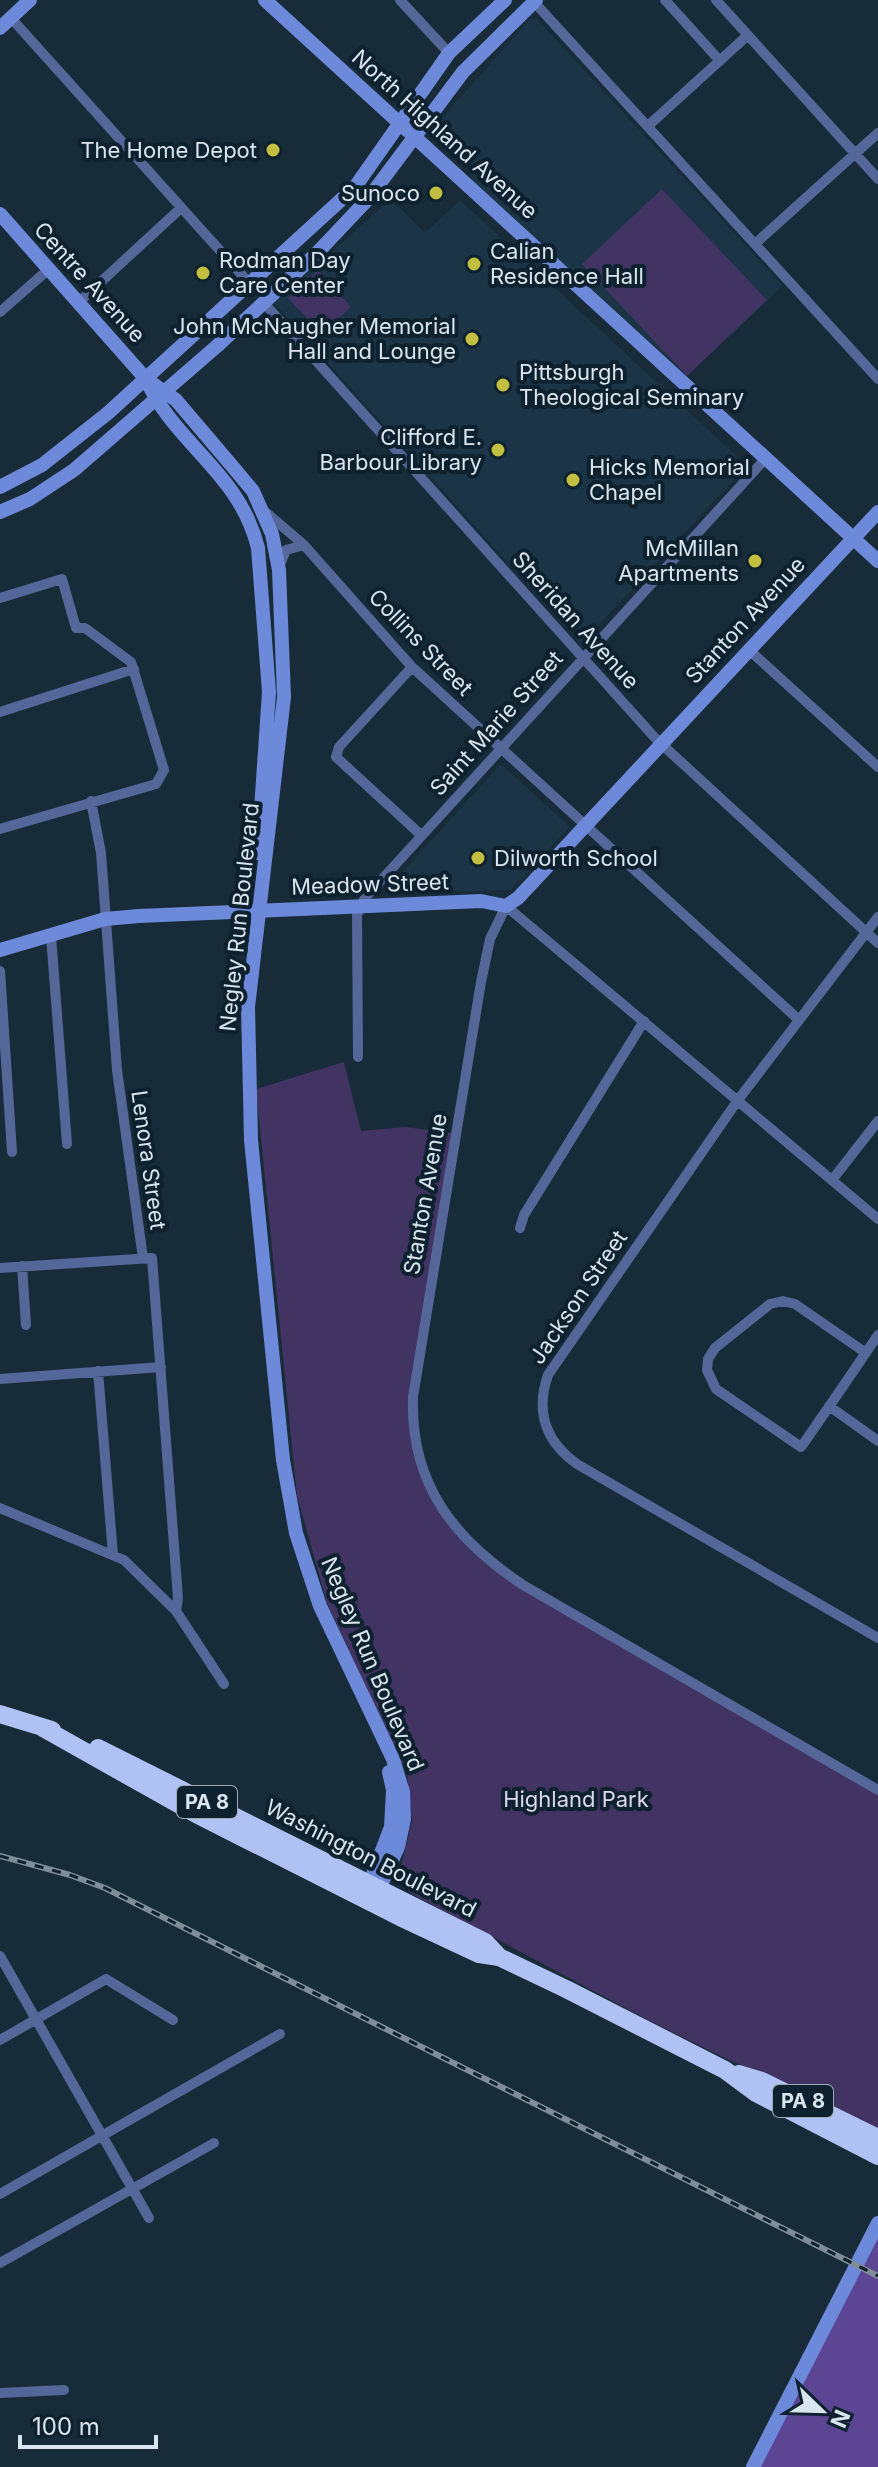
<svg xmlns="http://www.w3.org/2000/svg" width="878" height="2467" viewBox="0 0 878 2467" font-family="Inter,sans-serif">
<style>
.built{fill:#1b3546}
.green{fill:#413362}
.forest{fill:#5c4592}
.lines{fill:none;stroke-linecap:round;stroke-linejoin:round}
.street{stroke:#556799;stroke-width:10}
.secondary{stroke:#6d89d9;stroke-width:14}
.highway{stroke:#afc2f3;stroke-width:18}
.rail-casing{stroke:#7e8d98;stroke-width:6}
.rail{stroke:#0e212e;stroke-width:3;stroke-dasharray:9;stroke-linecap:butt}
.secondary-bridge{stroke:#6d89d9;stroke-width:14}
.poi-dot{fill:#c1be40;stroke:#0e212e;stroke-width:3}
.labels{text-anchor:middle;stroke-width:8;stroke-linejoin:round;paint-order:stroke}
.shield{fill:#0e212e;stroke:#9caab4;stroke-width:2}
.shield-label{font-size:20px;font-weight:bold;fill:#d9e5ee}
.street-label{font-size:22px;fill:#d9e5ee;stroke:#0e212e}
.poi-label{font-size:22px;fill:#d9e5ee;stroke:#0e212e;text-anchor:end}
.park-label{font-size:22px;fill:#dcd7ed;stroke:#0e212e}
</style>
<rect width="100%" height="100%" fill="#182b38"/>
<path class="built" d="M 530,19 L 537,19 L 783,286 L 687,376 L 473,181 L 442,118 Z
M 391,199 L 425,233 L 460,200 L 747,466 L 581,644 L 274,303 Z
M 501,764 L 570,827 L 511,890 L 390,893 L 386,890 Z"/>
<path class="green" d="M 662,189 L 767,300 L 687,376 L 582,264 Z
M 318,270 L 351,307 L 322,334 L 288,298 Z
M 344,1062 L 361,1131 L 406,1127 L 458,1134 L 417,1369 L 420,1458 L 453,1526 L 485,1559 L 878,1790 L 878,2133 L 650,2021 L 410,1893 L 398,1879 L 412,1820 L 407,1773 L 327,1603 L 297,1496 L 256,1089 Z"/>
<path class="forest" d="M 878,2236 L 878,2467 L 760,2467 Z"/>
<g class="lines">
<path class="street" d="M 400,0 L 449,53
M 665,0 L 720,61
M 716,0 L 878,179
M 534,2 L 878,379
M 11,18 L 250,284
M 649,125 L 748,35
M 756,243 L 878,133
M 79,302 L 181,208
M 264,303 L 656,739 L 878,943
M 0,312 L 49,269
M 262,509 L 304,545 L 412,667 L 799,1020
M 279,567 L 286,550 L 304,545
M 0,598 L 62,579 L 76,628 L 85,628 L 131,662 L 164,770 L 156,784 L 0,829
M 748,649 L 878,767
M 412,667 L 339,747 L 336,757 L 421,835
M 0,712 L 134,669
M 91,801 L 101,853 L 117,1070 L 143,1258
M 878,917 L 738,1100 L 548,1375 C 535,1412 546,1442 577,1464 L 878,1638
M 51,936 L 67,1144
M 0,971 L 12,1152
M 358,1057 L 357,915 L 365,898 L 766,458
M 832,1180 L 878,1121
M 878,1219 L 506,906 L 490,939 L 481,982 L 413,1397 C 410,1484 454,1539 523,1585 L 878,1790
M 520,1228 L 524,1215 L 644,1021
M 22,1266 L 26,1325
M 0,1268 L 152,1258 L 178,1598 L 176,1611
M 866,1353 L 795,1304 L 783,1301 L 770,1304 L 715,1348 L 708,1359 L 707,1370 L 716,1389 L 801,1447 C 827,1410 852,1373 878,1335
M 98,1371 L 113,1555
M 0,1379 L 161,1367
M 829,1406 L 878,1441
M 0,1508 L 124,1560 L 176,1611 L 224,1684
M 0,1956 L 149,2218
M 0,2040 L 106,1979 L 173,2020
M 0,2194 L 280,2034
M 0,2263 L 214,2143
M 0,2393 L 64,2390"/>
<path class="secondary" d="M 265,0 L 878,561
M 0,28 L 30,0
M 0,214 L 146,379 L 176,400 L 238,473 L 253,491 L 272,534 L 279,570 L 284,697 L 248,1007 L 251,1140 L 283,1460 L 296,1533 L 320,1606 L 393,1759 L 403,1792 L 404,1819 L 398,1847 L 379,1889 L 373,1895
M 146,379 C 175,445 239,471 258,548 L 269,692 L 258,853
M 0,487 L 42,465 L 108,413 L 355,187 L 449,53 L 505,0
M 0,512 L 30,499 L 74,470 L 217,346 L 317,253 L 368,199 L 463,72 L 536,0
M 323,908 L 481,901 L 506,906 L 518,898 L 878,512
M 0,950 L 105,919 L 139,916
M 367,1890 L 391,1827 L 393,1790 L 389,1772
M 753,2467 L 878,2223"/>
<path class="highway" d="M 0,1714 L 52,1730
M 43,1728 L 196,1814 L 400,1917 L 479,1954 L 499,1957 L 566,1989 L 725,2070 L 756,2093 L 878,2156
M 98,1748 L 485,1942 L 499,1957
M 739,2074 L 762,2081 L 878,2138"/>
<g class="rail-casing">
<path id="rail" d="M 0,1856 L 70,1875 L 105,1888 L 878,2276"/>
</g>
<use href="#rail" class="rail"/>
<path class="secondary-bridge" d="M 139,916 L 323,908"/>
</g>
<g class="poi-dot">
<circle cx="273" cy="150" r="8"/>
<circle cx="436" cy="193" r="8"/>
<circle cx="474" cy="264" r="8"/>
<circle cx="203" cy="273" r="8"/>
<circle cx="472" cy="339" r="8"/>
<circle cx="503" cy="385" r="8"/>
<circle cx="498" cy="450" r="8"/>
<circle cx="573" cy="480" r="8"/>
<circle cx="755" cy="561" r="8"/>
<circle cx="478" cy="858" r="8"/>
</g>
<g class="labels">
<g class="shield">
<rect x="177" y="1786" width="60" height="32" rx="6"/>
<rect x="773" y="2085" width="60" height="32" rx="6"/>
</g>
<g class="shield-label">
<text x="207" y="1809">PA 8</text>
<text x="803" y="2108">PA 8</text>
</g>
<g class="street-label">
<text transform="translate(445 134) rotate(42)" y="8">North Highland Avenue</text>
<text transform="translate(90 282) rotate(48)" y="8">Centre Avenue</text>
<text transform="translate(576 620) rotate(48)" y="8">Sheridan Avenue</text>
<text transform="translate(745 620) rotate(-47)" y="8">Stanton Avenue</text>
<text transform="translate(421 642) rotate(46)" y="8">Collins Street</text>
<text transform="translate(496 723) rotate(-48)" y="8">Saint Marie Street</text>
<text transform="translate(370 884) rotate(-2)" y="8">Meadow Street</text>
<text transform="translate(239 917) rotate(-84)" y="8">Negley Run Boulevard</text>
<text transform="translate(149 1160) rotate(82)" y="8">Lenora Street</text>
<text transform="translate(425 1194) rotate(-80)" y="8">Stanton Avenue</text>
<text transform="translate(578 1297) rotate(-56)" y="8">Jackson Street</text>
<text transform="translate(373 1664) rotate(67)" y="8">Negley Run Boulevard</text>
<text transform="translate(371 1858) rotate(27)" y="8">Washington Boulevard</text>
</g>
<g class="poi-label">
<text x="257" y="158">The Home Depot</text>
<text x="420" y="201">Sunoco</text>
<text x="490" y="259" text-anchor="start">Calian<tspan x="490" dy="25">Residence Hall</tspan></text>
<text x="219" y="268" text-anchor="start">Rodman Day<tspan x="219" dy="25">Care Center</tspan></text>
<text x="456" y="334">John McNaugher Memorial<tspan x="456" dy="25">Hall and Lounge</tspan></text>
<text x="519" y="380" text-anchor="start">Pittsburgh<tspan x="519" dy="25">Theological Seminary</tspan></text>
<text x="482" y="445">Clifford E.<tspan x="482" dy="25">Barbour Library</tspan></text>
<text x="589" y="475" text-anchor="start">Hicks Memorial<tspan x="589" dy="25">Chapel</tspan></text>
<text x="739" y="556">McMillan<tspan x="739" dy="25">Apartments</tspan></text>
<text x="494" y="866" text-anchor="start">Dilworth School</text>
</g>
<g class="park-label">
<text x="576" y="1807">Highland Park</text>
</g>
</g>
<g transform="translate(822 2411) rotate(113)" stroke="#0e212e" stroke-width="6" paint-order="stroke">
<path d="M0-6L14 30L0 20L-14 30Z" fill="#d9e5ee"/>
<text y="-12" font-size="22" font-weight="bold" text-anchor="middle" fill="#d9e5ee">N</text>
</g>
<path d="M20 2435v12h136v-12" fill="none" stroke="#d9e5ee" stroke-width="4"/>
<text x="32" y="2435" font-size="24" fill="#d9e5ee" stroke="#0e212e" stroke-width="6" paint-order="stroke">100 m</text>
</svg>
